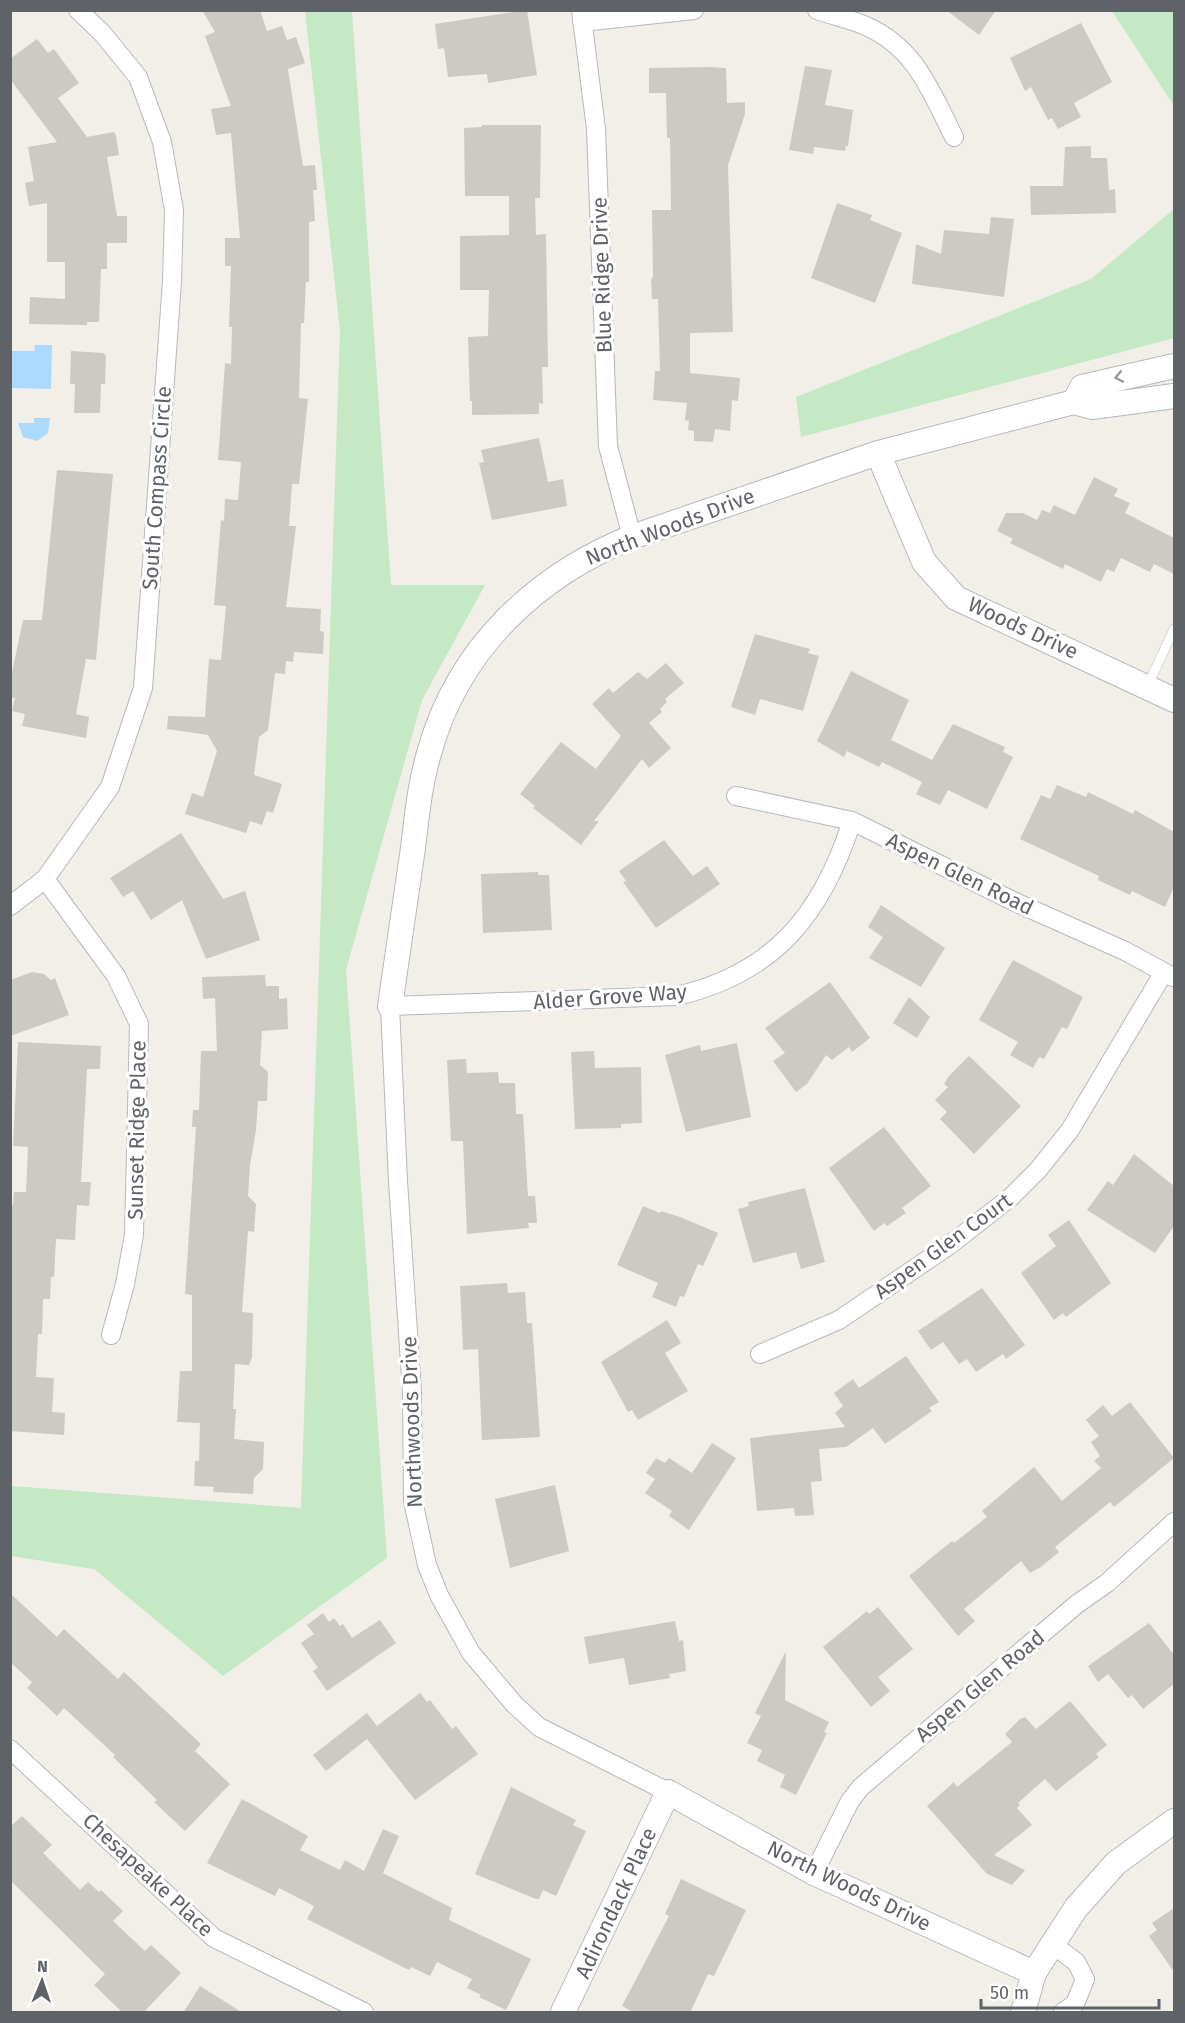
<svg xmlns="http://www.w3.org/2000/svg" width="1185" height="2023" viewBox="0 0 1185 2023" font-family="'Fira Sans',sans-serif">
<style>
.green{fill:#c5e8c5}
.water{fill:#aadaff}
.building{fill:#cccac5}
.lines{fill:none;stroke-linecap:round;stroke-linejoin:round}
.service-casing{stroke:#b5b8bc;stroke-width:10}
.minor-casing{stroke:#b5b8bc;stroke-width:20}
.tertiary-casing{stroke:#b5b8bc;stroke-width:26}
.service{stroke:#fff;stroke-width:9}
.minor{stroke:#fff;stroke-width:18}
.tertiary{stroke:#fff;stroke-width:24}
.oneway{stroke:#979a9d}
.labels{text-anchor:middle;stroke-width:6;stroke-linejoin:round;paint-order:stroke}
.street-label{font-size:21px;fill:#5f6368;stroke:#fff}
</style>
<rect width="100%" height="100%" fill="#f1efe8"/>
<path class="green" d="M 305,11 L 352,11 L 391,585 L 485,585 L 422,700 L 346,970 L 387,1558 L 223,1676 L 94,1569 L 11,1556 L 11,1486 L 301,1508 L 340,331 Z
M 1112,11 L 1174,11 L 1174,106 Z
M 1174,209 L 1174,338 L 801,437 L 796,397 L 1091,279 Z"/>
<path class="water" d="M 35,345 L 52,345 L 51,389 L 11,388 L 11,351 L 34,351 Z
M 34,418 L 50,418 L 48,433 L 37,441 L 23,437 L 18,423 L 34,423 Z"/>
<path class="building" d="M 202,10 L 260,10 L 267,31 L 282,26 L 287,40 L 296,37 L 305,63 L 288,69 L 303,166 L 315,165 L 317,190 L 313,190 L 315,221 L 309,222 L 309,282 L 306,282 L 304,323 L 301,323 L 299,398 L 308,399 L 299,484 L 292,484 L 289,526 L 296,526 L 286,607 L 321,609 L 320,631 L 324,632 L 323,654 L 294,652 L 293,662 L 286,661 L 285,674 L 275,673 L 268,730 L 259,737 L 254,775 L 282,784 L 273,813 L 267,811 L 262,825 L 250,821 L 246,833 L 185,814 L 192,793 L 203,797 L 217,751 L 208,735 L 167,729 L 168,716 L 205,717 L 209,659 L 221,660 L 226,606 L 214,605 L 221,520 L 224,521 L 225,499 L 238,500 L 241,462 L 218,460 L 225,363 L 231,364 L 232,327 L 229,327 L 231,266 L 225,266 L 225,238 L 240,238 L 231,133 L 216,135 L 211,109 L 231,106 L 205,36 L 215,32 Z
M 527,10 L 537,75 L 488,83 L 487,74 L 448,77 L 444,48 L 438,49 L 435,24 Z
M 946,10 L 996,10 L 979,35 Z
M 1081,23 L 1112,82 L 1074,103 L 1081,117 L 1058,129 L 1052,118 L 1048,120 L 1031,87 L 1025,91 L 1010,58 Z
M 37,39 L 48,53 L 54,49 L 79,83 L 58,98 L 87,137 L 114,132 L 116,136 L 119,155 L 107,157 L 117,216 L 127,216 L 127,243 L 107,243 L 107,269 L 101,269 L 99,322 L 87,322 L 87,325 L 29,324 L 30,297 L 65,299 L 65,262 L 47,262 L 47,203 L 29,206 L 25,183 L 34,181 L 28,147 L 57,142 L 10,79 L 10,59 Z
M 805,66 L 832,70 L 825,105 L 853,110 L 848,146 L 846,146 L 845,151 L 814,147 L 813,154 L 789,150 Z
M 709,67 L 726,68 L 727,103 L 745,102 L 745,114 L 728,165 L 733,332 L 690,333 L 690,373 L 740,378 L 738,401 L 732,400 L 730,431 L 715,429 L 713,442 L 694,441 L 694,431 L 688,430 L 689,421 L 685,420 L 687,403 L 653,400 L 655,371 L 660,371 L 658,299 L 652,299 L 651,280 L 653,277 L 652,210 L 671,210 L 670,138 L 667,138 L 666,93 L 649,93 L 649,68 Z
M 482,125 L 541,125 L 540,198 L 535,198 L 536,235 L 546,234 L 548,367 L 542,367 L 543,404 L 539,403 L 539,414 L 472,415 L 472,401 L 470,401 L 468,337 L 488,336 L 489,290 L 460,290 L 460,236 L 509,235 L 509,196 L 465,196 L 464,128 L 482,127 Z
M 1091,146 L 1091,158 L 1107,158 L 1109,190 L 1115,189 L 1116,213 L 1031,215 L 1030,186 L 1063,186 L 1065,147 Z
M 837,203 L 872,215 L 870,220 L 902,233 L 875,303 L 811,278 Z
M 991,217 L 1014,219 L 1004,297 L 912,284 L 916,244 L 941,254 L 944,230 L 989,234 Z
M 71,351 L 104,353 L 106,357 L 105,384 L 101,384 L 100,413 L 74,413 L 75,384 L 70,384 Z
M 539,438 L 548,482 L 563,479 L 567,506 L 492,520 L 479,463 L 484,462 L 481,450 Z
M 57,470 L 113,474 L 96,660 L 86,659 L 76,714 L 89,717 L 86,738 L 22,726 L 25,714 L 12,711 L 15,698 L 10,697 L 10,682 L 23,620 L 42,620 Z
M 1094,477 L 1118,489 L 1114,496 L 1130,503 L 1125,513 L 1174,538 L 1174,574 L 1154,564 L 1150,572 L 1121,558 L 1114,572 L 1107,569 L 1101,582 L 1065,564 L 1063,569 L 1010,543 L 1013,539 L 997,531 L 1006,513 L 1023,513 L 1037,520 L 1042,510 L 1050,513 L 1054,505 L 1075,515 Z
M 755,634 L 810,649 L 808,653 L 819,656 L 803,711 L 760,699 L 755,715 L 731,707 Z
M 666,663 L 684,683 L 665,699 L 667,702 L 660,709 L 662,712 L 649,723 L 671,748 L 649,768 L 642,759 L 594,821 L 599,821 L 581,845 L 533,808 L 535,806 L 520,794 L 561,742 L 596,769 L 621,736 L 592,704 L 609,688 L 613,693 L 638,672 L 647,679 Z
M 851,671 L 909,700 L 891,740 L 932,760 L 953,724 L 1005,747 L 1003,752 L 1013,757 L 987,809 L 948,790 L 940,805 L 916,794 L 922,782 L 882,762 L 879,767 L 847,751 L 844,757 L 817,741 Z
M 1057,785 L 1086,797 L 1088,792 L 1133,814 L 1135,810 L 1174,832 L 1174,887 L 1165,907 L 1132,891 L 1130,895 L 1098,880 L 1099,876 L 1020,839 L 1041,795 L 1050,799 Z
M 181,833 L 223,899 L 245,891 L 260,940 L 206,959 L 182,900 L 151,920 L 133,891 L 123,897 L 110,878 Z
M 664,840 L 693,876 L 707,866 L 720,884 L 656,928 L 623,882 L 626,881 L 619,871 Z
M 538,872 L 538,875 L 549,875 L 552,930 L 483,933 L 481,874 Z
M 881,905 L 945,948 L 921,987 L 869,958 L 883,937 L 868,927 Z
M 1013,960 L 1083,997 L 1067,1029 L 1062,1027 L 1044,1059 L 1039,1057 L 1033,1068 L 1010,1055 L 1018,1042 L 979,1020 Z
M 32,972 L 44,974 L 51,980 L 55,978 L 69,1015 L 10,1036 L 10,980 Z
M 265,975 L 266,986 L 279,986 L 279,999 L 287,998 L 288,1029 L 262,1031 L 260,1065 L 268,1072 L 267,1101 L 258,1101 L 256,1130 L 250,1165 L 248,1196 L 256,1204 L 254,1232 L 248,1231 L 242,1312 L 253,1313 L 252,1357 L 249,1365 L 235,1364 L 233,1409 L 236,1409 L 234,1439 L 264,1442 L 263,1469 L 254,1478 L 253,1494 L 213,1492 L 214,1487 L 194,1486 L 195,1461 L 199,1461 L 200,1423 L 177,1422 L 180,1371 L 192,1371 L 192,1295 L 185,1294 L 196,1127 L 192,1127 L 193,1110 L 199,1110 L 201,1051 L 217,1051 L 215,998 L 203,999 L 202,977 Z
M 830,982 L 870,1038 L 852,1052 L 849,1047 L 832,1060 L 826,1055 L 807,1084 L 796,1092 L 773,1061 L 785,1053 L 765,1028 Z
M 909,997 L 930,1017 L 917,1038 L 893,1023 Z
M 18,1042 L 101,1046 L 100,1069 L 87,1069 L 81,1182 L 91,1182 L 89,1206 L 77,1205 L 75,1240 L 56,1239 L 54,1277 L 51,1277 L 50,1299 L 43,1299 L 42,1334 L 38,1334 L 36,1377 L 54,1378 L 52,1412 L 65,1413 L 64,1435 L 10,1431 L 10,1205 L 13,1205 L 14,1192 L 26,1192 L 28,1147 L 13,1146 Z
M 737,1043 L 751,1117 L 686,1132 L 665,1055 L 696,1046 L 700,1045 L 701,1051 Z
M 594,1051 L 595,1068 L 641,1067 L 642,1123 L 621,1124 L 621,1128 L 575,1129 L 571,1052 Z
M 969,1056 L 1021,1106 L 974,1154 L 940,1119 L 947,1112 L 935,1100 L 948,1087 L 944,1084 L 949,1076 Z
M 466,1059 L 467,1073 L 498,1072 L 499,1083 L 515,1083 L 516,1114 L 523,1114 L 528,1196 L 535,1196 L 537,1223 L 528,1223 L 529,1228 L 467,1234 L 463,1141 L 451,1141 L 447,1060 Z
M 884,1127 L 931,1186 L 902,1208 L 906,1213 L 887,1226 L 884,1223 L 874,1231 L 829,1168 Z
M 1134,1154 L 1174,1186 L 1174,1226 L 1155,1253 L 1087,1210 L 1108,1181 L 1113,1185 Z
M 805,1188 L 825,1262 L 801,1269 L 796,1252 L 753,1263 L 738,1209 L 749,1206 L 748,1202 Z
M 643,1206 L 660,1213 L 661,1211 L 680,1217 L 718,1233 L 703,1266 L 698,1264 L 684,1297 L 680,1296 L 676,1307 L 652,1297 L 658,1283 L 617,1265 Z
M 1069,1220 L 1111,1283 L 1066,1317 L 1063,1313 L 1054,1320 L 1021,1273 L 1056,1246 L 1048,1235 Z
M 507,1283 L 508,1293 L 525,1292 L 527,1323 L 532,1323 L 540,1437 L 482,1440 L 478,1349 L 463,1350 L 460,1286 Z
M 982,1288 L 1025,1345 L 1006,1359 L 1003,1354 L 976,1372 L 967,1359 L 959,1364 L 943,1342 L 931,1350 L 918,1331 Z
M 667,1320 L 681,1343 L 665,1353 L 688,1391 L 638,1420 L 632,1410 L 628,1412 L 601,1362 Z
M 906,1356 L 939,1402 L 929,1408 L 932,1411 L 885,1444 L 873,1428 L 846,1447 L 819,1449 L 822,1481 L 811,1482 L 814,1515 L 795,1516 L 794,1508 L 757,1511 L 750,1438 L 845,1427 L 835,1413 L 843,1406 L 834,1393 L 853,1379 L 859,1388 Z
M 1130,1402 L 1174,1458 L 1114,1507 L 1110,1502 L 1055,1547 L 1059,1552 L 1042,1566 L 1030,1573 L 1021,1561 L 964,1609 L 975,1621 L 958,1636 L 909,1576 L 952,1541 L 954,1543 L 987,1517 L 982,1511 L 1034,1467 L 1062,1501 L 1101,1468 L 1094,1461 L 1100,1456 L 1091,1442 L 1099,1436 L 1086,1420 L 1103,1405 L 1112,1416 Z
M 712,1443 L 736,1458 L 689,1530 L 669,1516 L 672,1511 L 645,1493 L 655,1479 L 646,1473 L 656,1458 L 665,1463 L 669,1458 L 692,1473 Z
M 555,1485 L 569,1551 L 510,1568 L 495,1499 Z
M 10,1593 L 57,1637 L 64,1629 L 118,1679 L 124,1672 L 201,1744 L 195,1751 L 230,1784 L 185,1831 L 154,1802 L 157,1800 L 113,1757 L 115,1755 L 64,1708 L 57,1716 L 27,1688 L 32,1682 L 10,1662 Z
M 878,1607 L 913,1649 L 878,1677 L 890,1691 L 871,1707 L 823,1647 L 867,1611 L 869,1614 Z
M 323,1613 L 329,1622 L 334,1618 L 340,1626 L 343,1624 L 352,1638 L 380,1620 L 396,1643 L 327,1691 L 313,1671 L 318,1668 L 301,1643 L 314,1634 L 307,1625 Z
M 675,1621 L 679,1641 L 683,1640 L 686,1671 L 669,1674 L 670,1678 L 629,1685 L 624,1658 L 589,1664 L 584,1637 Z
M 1149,1623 L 1174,1655 L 1174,1684 L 1143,1709 L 1132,1695 L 1128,1698 L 1108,1674 L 1098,1682 L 1088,1666 Z
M 786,1651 L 785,1700 L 829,1722 L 824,1732 L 827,1733 L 796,1795 L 780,1787 L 785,1775 L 757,1761 L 762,1750 L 747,1743 L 761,1716 L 755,1713 Z
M 420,1693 L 427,1702 L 430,1700 L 452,1729 L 456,1726 L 478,1754 L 415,1800 L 367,1739 L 326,1771 L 313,1755 L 367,1713 L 377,1726 Z
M 1070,1701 L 1107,1745 L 1096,1754 L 1099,1757 L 1056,1791 L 1045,1779 L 1018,1803 L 1020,1805 L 1017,1808 L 1032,1825 L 994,1855 L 1025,1870 L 1012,1885 L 987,1874 L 927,1806 L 954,1782 L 957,1787 L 1012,1742 L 1005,1734 L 1020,1719 L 1025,1717 L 1036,1729 Z
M 511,1787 L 576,1820 L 573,1825 L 586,1831 L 556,1896 L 543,1890 L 539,1899 L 536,1899 L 475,1874 Z
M 242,1799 L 308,1836 L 300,1850 L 340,1870 L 345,1860 L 364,1871 L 383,1829 L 399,1836 L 383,1873 L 452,1908 L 449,1920 L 531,1959 L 506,2010 L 479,1997 L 481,1995 L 467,1988 L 472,1979 L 437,1962 L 430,1976 L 411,1967 L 409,1970 L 307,1919 L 314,1906 L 279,1888 L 275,1896 L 207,1863 Z
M 22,1816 L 52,1845 L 43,1853 L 80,1890 L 88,1882 L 99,1892 L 101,1890 L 123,1911 L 113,1921 L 145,1951 L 151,1945 L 181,1973 L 143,2013 L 123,2013 L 94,1985 L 105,1974 L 10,1880 L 10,1827 Z
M 681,1879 L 746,1910 L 714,1976 L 708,1974 L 690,2013 L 635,2013 L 622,2006 L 669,1916 L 665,1914 Z
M 1174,1908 L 1174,1972 L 1149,1936 L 1157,1930 L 1152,1923 Z
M 200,1986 L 243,2013 L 183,2013 Z"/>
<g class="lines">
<g class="service-casing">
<path id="service" d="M 1148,685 L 1174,629"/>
</g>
<g class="minor-casing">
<path id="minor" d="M 581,10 L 596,129 L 608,446 L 632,537
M 817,10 C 833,16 851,19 866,26 C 916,48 931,92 954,137
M 582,22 L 694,10
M 736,796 L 852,821 L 1015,902 L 1125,951 L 1173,977
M 45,879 L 116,976 L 139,1024 L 134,1235 L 125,1284 L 111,1335
M 10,906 L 45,879 L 110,787 L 143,688 L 172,281 L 174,210 L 162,142 L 138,77 L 102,33 L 78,10
M 760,1354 L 839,1320 L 951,1244 L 1011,1197 L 1038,1170 L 1070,1130 L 1164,972
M 10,1749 L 214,1938 L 364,2012
M 668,1792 L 539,1727 L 514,1704 L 471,1653 L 439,1595 L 427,1565 L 413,1501 L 412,1393 L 398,1181 L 390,1006 L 677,996 C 775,973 822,914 852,821
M 814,1873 L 850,1801 L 861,1787 L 1077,1604 L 1107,1583 L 1174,1522
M 1052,1944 L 1076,1962 L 1085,1979 L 1075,2004 L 1063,2012"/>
</g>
<g class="tertiary-casing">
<path id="tertiary" d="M 1074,402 L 1082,387 L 1174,366
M 878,453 L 924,562 L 956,598 L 1174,700
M 390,1006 C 398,954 405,901 413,848 C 417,815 420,782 430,750 C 459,648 536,576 632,537 L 878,453 L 1074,402 L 1092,407 L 1174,396
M 563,2012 L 668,1792 L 814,1873 L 1034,1973
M 1023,2012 L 1034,1973 L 1076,1908 L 1116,1863 L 1174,1821"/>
</g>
<use href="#service" class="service"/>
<use href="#minor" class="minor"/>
<use href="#tertiary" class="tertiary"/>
</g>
<defs><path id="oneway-chevron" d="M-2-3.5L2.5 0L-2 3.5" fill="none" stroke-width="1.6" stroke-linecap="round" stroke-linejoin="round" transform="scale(1.5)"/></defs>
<use class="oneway" href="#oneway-chevron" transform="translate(1119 377) rotate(169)"/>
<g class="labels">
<g class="street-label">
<text transform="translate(602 275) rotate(-92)" y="7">Blue Ridge Drive</text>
<text transform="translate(157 488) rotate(-86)" y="7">South Compass Circle</text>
<text transform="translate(670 527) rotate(-21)" y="7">North Woods Drive</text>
<text transform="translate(1023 628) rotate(25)" y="7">Woods Drive</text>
<text transform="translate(960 874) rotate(26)" y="7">Aspen Glen Road</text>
<text transform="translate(610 997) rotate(-4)" y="7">Alder Grove Way</text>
<text transform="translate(137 1130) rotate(-89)" y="7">Sunset Ridge Place</text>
<text transform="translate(943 1246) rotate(-36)" y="7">Aspen Glen Court</text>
<text transform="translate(412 1422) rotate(-92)" y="7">Northwoods Drive</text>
<text transform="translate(980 1686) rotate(-40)" y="7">Aspen Glen Road</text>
<text transform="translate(148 1875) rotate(43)" y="7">Chesapeake Place</text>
<text transform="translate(849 1886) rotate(26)" y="7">North Woods Drive</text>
<text transform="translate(616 1903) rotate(-65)" y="7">Adirondack Place</text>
</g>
</g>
<rect width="1185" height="2023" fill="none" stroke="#5f6368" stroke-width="24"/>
<g transform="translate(42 1981) rotate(2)" stroke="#ffffff" stroke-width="4.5" paint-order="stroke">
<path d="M0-4.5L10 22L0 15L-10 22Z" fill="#5f6368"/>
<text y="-9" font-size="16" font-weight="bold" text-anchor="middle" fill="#5f6368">N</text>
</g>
<path d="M981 1999v9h178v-9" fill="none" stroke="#5f6368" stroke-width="3"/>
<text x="990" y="1999" font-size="18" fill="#5f6368" stroke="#ffffff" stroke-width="4.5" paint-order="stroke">50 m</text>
</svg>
